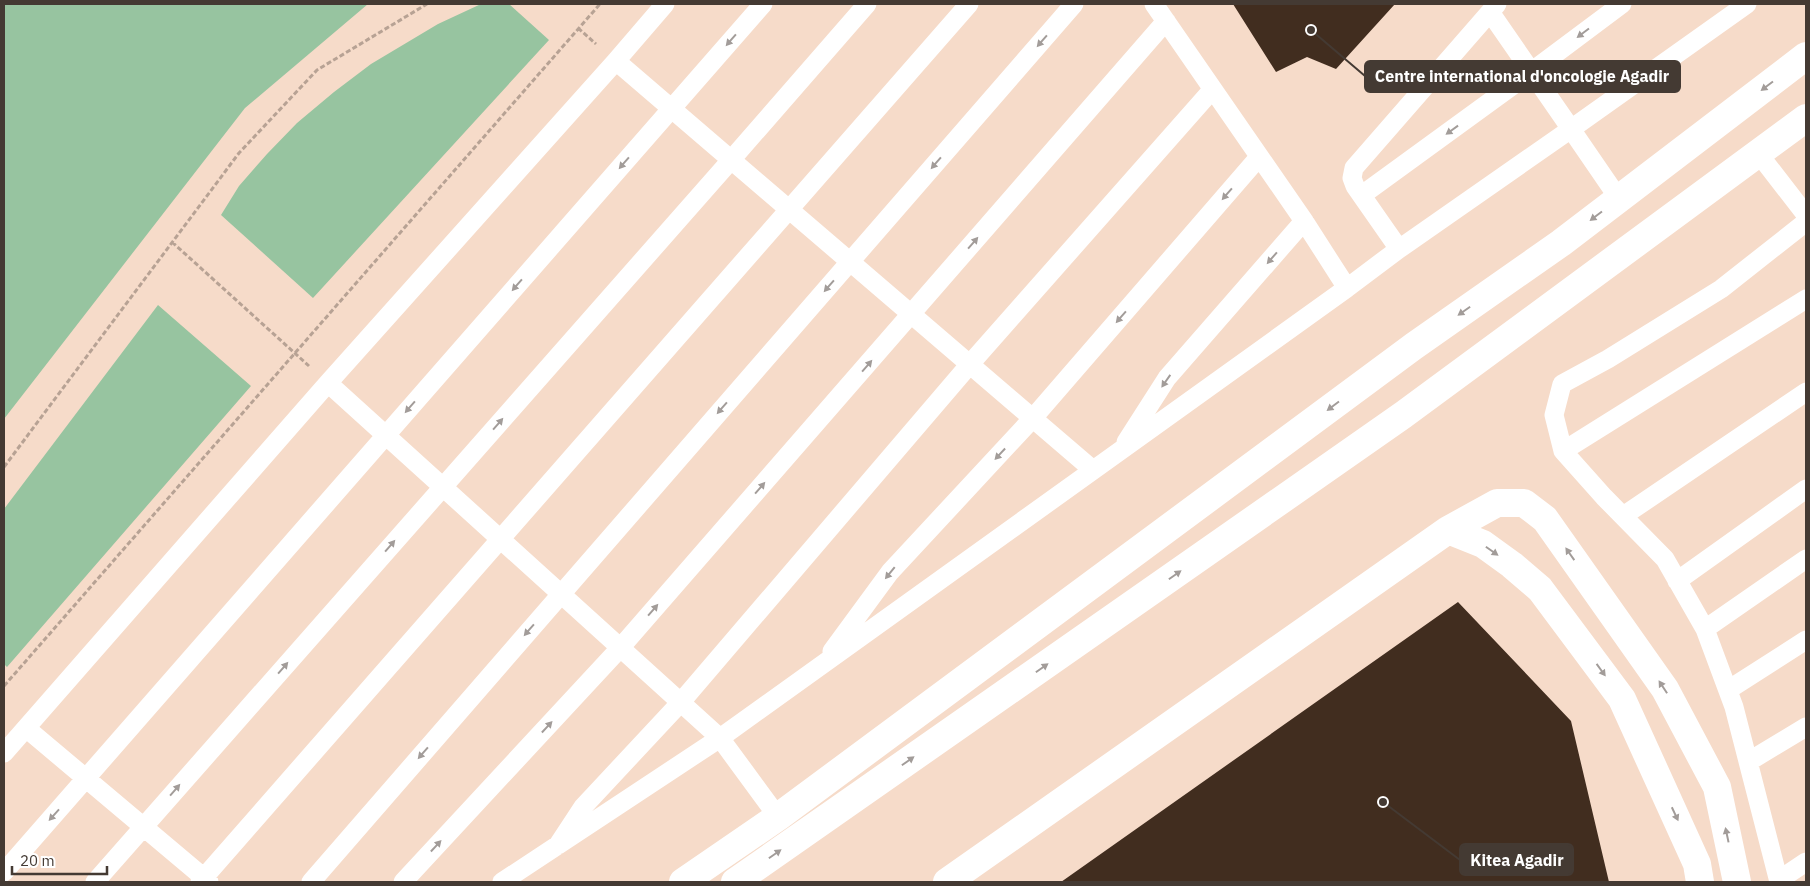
<svg xmlns="http://www.w3.org/2000/svg" width="1810" height="886" viewBox="0 0 1810 886" font-family="'IBM Plex Sans',sans-serif">
<style>
.green{fill:#97c4a0}
.building{fill:#412d1f}
.lines{fill:none;stroke-linecap:round;stroke-linejoin:round}
.path{stroke:#b7a294;stroke-width:3;stroke-dasharray:5 2.5;stroke-linecap:butt}
.lane{stroke:#fff;stroke-width:19}
.street{stroke:#fff;stroke-width:28}
.oneway{fill:#a29c99}
.leader{fill:none;stroke:#443a33;stroke-width:2}
.callout-dot{fill:#443a33;stroke:#fff;stroke-width:2}
.callout{fill:#443a33;stroke:#443a33;stroke-width:2}
.callout-label{font-size:16px;text-anchor:middle;font-weight:bold;fill:#fff}
</style>
<rect width="100%" height="100%" fill="#f6dbc9"/>
<path class="green" d="M 4,4 L 368,4 L 245,108 L 4,419 Z
M 481,4 L 509,4 L 549,40 L 313,298 L 221,215 L 239,186 L 267,154 L 297,123 L 334,92 L 371,64 L 438,24 Z
M 158,305 L 251,386 L 7,667 L 4,664 L 4,509 Z"/>
<path class="building" d="M 1233,4 L 1395,4 L 1336,69 L 1307,57 L 1276,72 Z
M 1458,602 L 1571,721 L 1609,882 L 1061,882 Z"/>
<g class="lines">
<path class="path" d="M 578,28 L 596,44
M 172,242 L 309,366
M 4,467 L 239,153 L 317,70 L 427,4
M 4,686 L 600,4"/>
<path class="lane" d="M 1490,12 L 1571,129 L 1747,4
M 616,61 L 1093,470
M 1758,153 L 1806,215
M 1362,195 L 1531,72 L 1622,4
M 1399,249 L 1355,186 L 1352,178 L 1354,168 L 1497,4
M 1347,288 L 1399,249 L 1571,129 L 1619,199
M 328,383 L 720,738 L 502,882
M 1126,442 L 1167,378 L 1304,221
M 1563,451 L 1806,299
M 1623,516 L 1806,392
M 1677,581 L 1806,489
M 1705,629 L 1806,559
M 832,651 L 890,572 L 1033,418 L 1259,157
M 1728,690 L 1806,640
M 26,728 L 209,882
M 4,753 L 328,383 L 616,61 L 665,4
M 1748,762 L 1806,727
M 778,817 L 720,738 L 1347,288 L 1304,221 L 1154,4
M 558,845 L 583,807 L 681,702 L 970,364 L 1212,90
M 4,872 L 763,4
M 1779,880 L 1806,862
M 95,882 L 731,160 L 867,4
M 200,882 L 969,4
M 311,882 L 1074,4
M 403,882 L 621,647 L 1166,21
M 1779,882 L 1734,707 L 1705,629 L 1665,559 L 1604,497 L 1563,451 L 1554,415 L 1562,384 L 1608,359 L 1721,289 L 1806,222"/>
<path class="street" d="M 1448,530 L 1483,544 L 1512,565 L 1540,589 L 1622,699 L 1697,864 L 1700,882
M 683,882 L 778,817 L 1414,346 L 1561,243 L 1806,56
M 735,882 L 1403,415 L 1806,118
M 947,882 L 1448,530 L 1497,503 L 1524,503 L 1545,519 L 1665,689 L 1717,787 L 1737,882"/>
</g>
<defs><path id="oneway-solid" d="M-6-.8H1V-3.2L6.5 0L1 3.2V.8H-6Z" transform="scale(1.25)"/></defs>
<g class="oneway">
<use href="#oneway-solid" transform="translate(1583 33) rotate(143)"/>
<use href="#oneway-solid" transform="translate(731 40) rotate(131)"/>
<use href="#oneway-solid" transform="translate(1042 41) rotate(131)"/>
<use href="#oneway-solid" transform="translate(1767 86) rotate(143)"/>
<use href="#oneway-solid" transform="translate(1452 130) rotate(144)"/>
<use href="#oneway-solid" transform="translate(624 163) rotate(131)"/>
<use href="#oneway-solid" transform="translate(936 163) rotate(131)"/>
<use href="#oneway-solid" transform="translate(1227 194) rotate(131)"/>
<use href="#oneway-solid" transform="translate(1596 216) rotate(143)"/>
<use href="#oneway-solid" transform="translate(973 243) rotate(-49)"/>
<use href="#oneway-solid" transform="translate(1272 258) rotate(131)"/>
<use href="#oneway-solid" transform="translate(517 285) rotate(131)"/>
<use href="#oneway-solid" transform="translate(829 286) rotate(131)"/>
<use href="#oneway-solid" transform="translate(1464 311) rotate(145)"/>
<use href="#oneway-solid" transform="translate(1121 317) rotate(131)"/>
<use href="#oneway-solid" transform="translate(867 366) rotate(-49)"/>
<use href="#oneway-solid" transform="translate(1166 381) rotate(125)"/>
<use href="#oneway-solid" transform="translate(1333 406) rotate(143)"/>
<use href="#oneway-solid" transform="translate(410 407) rotate(131)"/>
<use href="#oneway-solid" transform="translate(722 408) rotate(131)"/>
<use href="#oneway-solid" transform="translate(498 424) rotate(-49)"/>
<use href="#oneway-solid" transform="translate(1000 454) rotate(133)"/>
<use href="#oneway-solid" transform="translate(760 488) rotate(-49)"/>
<use href="#oneway-solid" transform="translate(390 546) rotate(-49)"/>
<use href="#oneway-solid" transform="translate(1492 551) rotate(35)"/>
<use href="#oneway-solid" transform="translate(1570 554) rotate(-125)"/>
<use href="#oneway-solid" transform="translate(890 573) rotate(129)"/>
<use href="#oneway-solid" transform="translate(1175 575) rotate(-35)"/>
<use href="#oneway-solid" transform="translate(653 610) rotate(-49)"/>
<use href="#oneway-solid" transform="translate(529 630) rotate(131)"/>
<use href="#oneway-solid" transform="translate(283 668) rotate(-49)"/>
<use href="#oneway-solid" transform="translate(1042 668) rotate(-35)"/>
<use href="#oneway-solid" transform="translate(1601 670) rotate(54)"/>
<use href="#oneway-solid" transform="translate(1663 687) rotate(-123)"/>
<use href="#oneway-solid" transform="translate(547 727) rotate(-47)"/>
<use href="#oneway-solid" transform="translate(423 753) rotate(131)"/>
<use href="#oneway-solid" transform="translate(908 761) rotate(-35)"/>
<use href="#oneway-solid" transform="translate(175 790) rotate(-49)"/>
<use href="#oneway-solid" transform="translate(1675 814) rotate(65)"/>
<use href="#oneway-solid" transform="translate(54 815) rotate(132)"/>
<use href="#oneway-solid" transform="translate(1727 835) rotate(-102)"/>
<use href="#oneway-solid" transform="translate(436 846) rotate(-47)"/>
<use href="#oneway-solid" transform="translate(775 854) rotate(-35)"/>
</g>
<path class="leader" d="M1311 30L1365 76M1383 802L1460 860"/>
<g class="callout-dot">
<circle cx="1311" cy="30" r="5"/>
<circle cx="1383" cy="802" r="5"/>
</g>
<g class="callout">
<rect x="1365" y="61" width="315" height="31" rx="5"/>
<rect x="1460" y="844" width="113" height="31" rx="5"/>
</g>
<g class="callout-label">
<text x="1522" y="82">Centre international d'oncologie Agadir</text>
<text x="1517" y="866">Kitea Agadir</text>
</g>
<rect width="1810" height="886" fill="none" stroke="#443a33" stroke-width="10"/>
<path d="M12 866v8h95v-8" fill="none" stroke="#443a33" stroke-width="2.5"/>
<text x="20" y="866" font-size="15" fill="#443a33" stroke="#ffffff" stroke-width="4" paint-order="stroke">20 m</text>
</svg>
